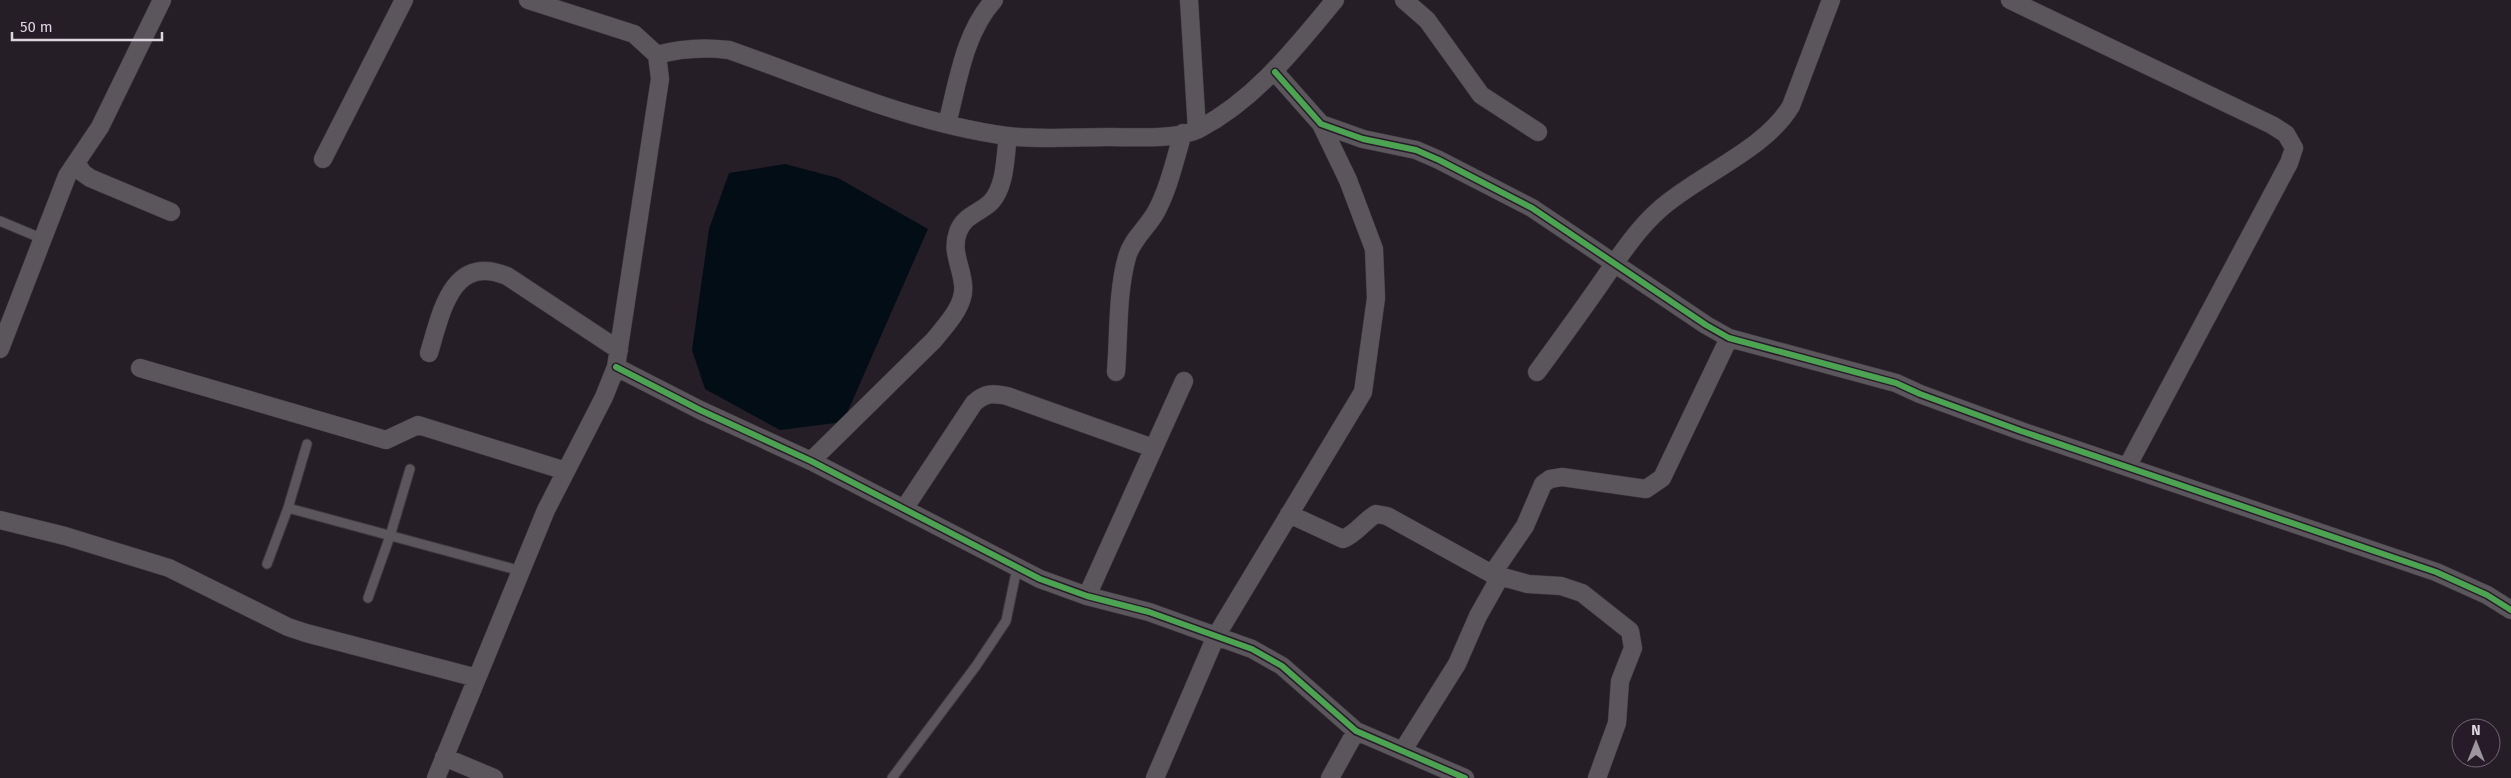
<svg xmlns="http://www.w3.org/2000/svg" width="2511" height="778" viewBox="0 0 2511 778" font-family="'Fira Sans',sans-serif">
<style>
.water{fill:#030d15}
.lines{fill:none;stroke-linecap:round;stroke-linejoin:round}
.service-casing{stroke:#3f3a40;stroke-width:11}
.minor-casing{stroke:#3f3a40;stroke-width:19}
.service{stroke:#5b555c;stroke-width:9}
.minor{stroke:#5b555c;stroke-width:18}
.cycleway-casing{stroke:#271b29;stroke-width:9}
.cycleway{stroke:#4ca352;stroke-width:6}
</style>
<rect width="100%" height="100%" fill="#251e26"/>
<path class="water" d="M 785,164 L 838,178 L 928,229 L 843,422 L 780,430 L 705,389 L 692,350 L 709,229 L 729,173 Z"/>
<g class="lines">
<g class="service-casing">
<path id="service" d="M 0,221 L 43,239
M 288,508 L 521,571
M 267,564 L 288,508 L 307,444
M 368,598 L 390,536 L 410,469
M 892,778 L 976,666 L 1006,621 L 1017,568"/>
</g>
<g class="minor-casing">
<path id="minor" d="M 1189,0 L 1197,130
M 1404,0 L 1427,20 L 1481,95 L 1538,132
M 2010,0 L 2272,125 L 2286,134 L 2294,148 L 2289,163 L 2127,467
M 657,55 C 682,48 704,47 729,50 C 820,82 911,123 1007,136 C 1040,140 1076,137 1109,137 C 1134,137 1177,140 1199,129 C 1256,99 1295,48 1335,0
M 1275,72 L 1321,124 L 1363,139 L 1416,150 L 1439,160 L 1532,208 L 1706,325 L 1729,338 L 1896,383 L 1920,394 L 2021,431 L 2436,572 L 2487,595 L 2511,610
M 947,124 C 958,82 964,33 994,0
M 323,159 L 404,0
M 76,163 L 83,173 L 90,178 L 171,212
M 0,349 L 67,176 L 100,127 L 162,0
M 429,353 C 441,314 451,253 507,276 L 619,350
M 616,367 L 700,410 L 811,461 L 1040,579 L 1087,596 L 1149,612 L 1252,649 L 1282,666 L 1356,731 L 1465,778
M 140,368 L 386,440 L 418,425 L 566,471
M 1116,372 C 1119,334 1117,293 1127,257 C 1132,239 1147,228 1156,212 C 1169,188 1175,159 1183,133
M 1537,372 C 1559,342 1580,313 1601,283 C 1619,257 1637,229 1660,209 C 1698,175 1765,150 1791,106 L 1831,0
M 811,461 L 934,340 C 946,325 966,305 963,284 C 961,265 951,251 958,232 C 964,215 980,213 991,202 C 1006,186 1005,156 1008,136
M 904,509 L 974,403 C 985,393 992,393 1007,396 L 1153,448
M 1289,514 L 1343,539 C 1356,534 1364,521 1376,514 L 1387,516 L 1492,574 L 1528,584 L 1561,586 L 1582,593 L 1630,631 L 1633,648 L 1620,681 L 1617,723 L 1597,778
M 0,520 L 65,536 L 169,568 L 288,627 L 306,633 L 477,678
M 1492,574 L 1525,526 L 1543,484 L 1550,479 L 1562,477 L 1646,489 L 1662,478 L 1729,338
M 1087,596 L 1184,381
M 1403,750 L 1457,664 L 1478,616 L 1500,577
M 444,757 L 494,778
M 436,778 L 546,510 L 604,397 L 616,367 L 660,79 L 657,55 L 634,34 L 528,0
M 1155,778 L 1216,636 L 1363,392 L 1376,298 L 1374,249 L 1348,180 L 1321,124
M 1330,778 L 1356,731"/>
</g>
<use href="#service" class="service"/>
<use href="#minor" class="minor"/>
<g class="cycleway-casing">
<path id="cycleway" d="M 1275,72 L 1321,124 L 1363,139 L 1416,150 L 1439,160 L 1532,208 L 1706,325 L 1729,338 L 1896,383 L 1920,394 L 2021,431 L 2436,572 L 2487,595 L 2511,610
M 616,367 L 700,410 L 811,461 L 1040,579 L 1087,596 L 1149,612 L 1252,649 L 1282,666 L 1356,731 L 1465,778"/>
</g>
<use href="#cycleway" class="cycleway"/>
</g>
<g transform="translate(2476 743)"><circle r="24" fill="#271b29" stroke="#706572"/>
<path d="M0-4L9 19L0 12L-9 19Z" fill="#9d959e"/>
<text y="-8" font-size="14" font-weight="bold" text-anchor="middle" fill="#ddd5df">N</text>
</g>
<path d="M12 32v8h150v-8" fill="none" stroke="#ddd5df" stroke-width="2.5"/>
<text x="20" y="32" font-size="15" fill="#ddd5df" stroke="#271b29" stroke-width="4" paint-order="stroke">50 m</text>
</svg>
